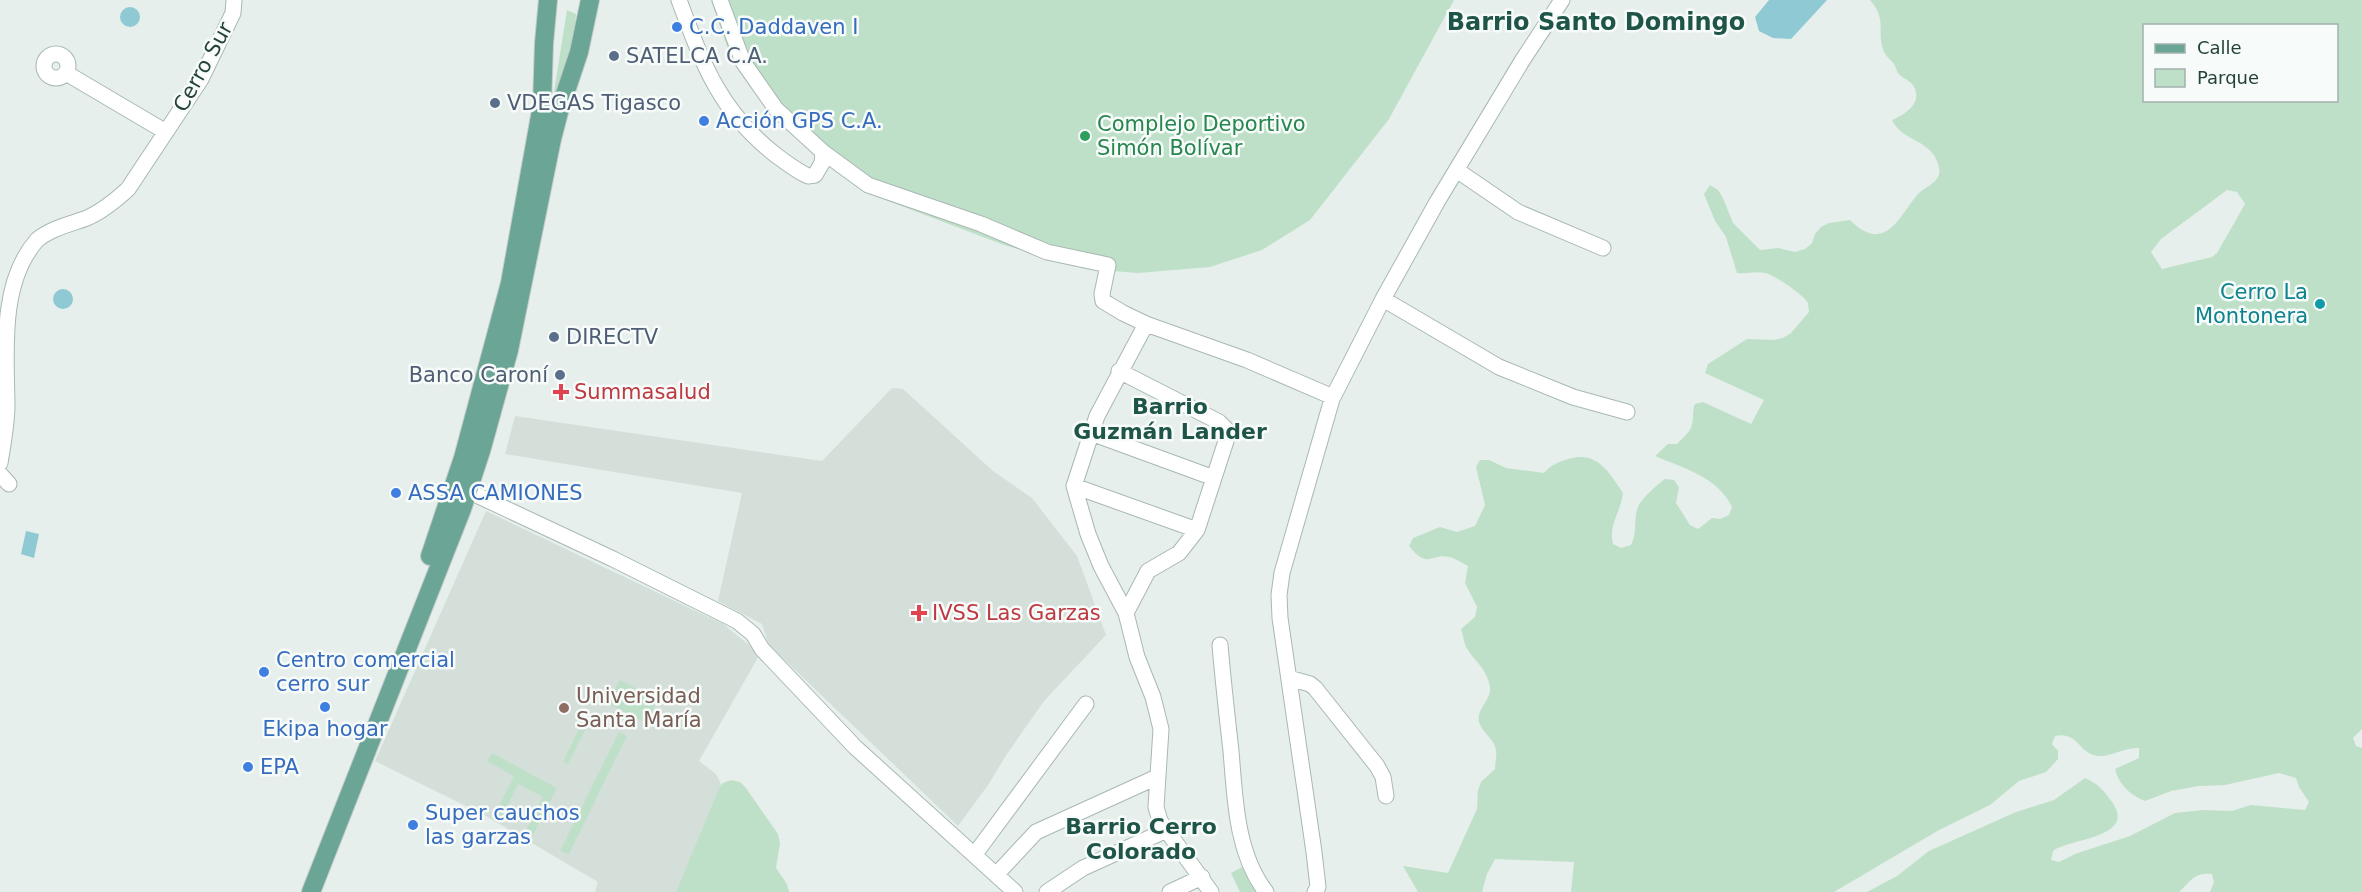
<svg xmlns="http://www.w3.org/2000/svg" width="2362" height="892" viewBox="0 0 2362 892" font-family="'DejaVu Sans',sans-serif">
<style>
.built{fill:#d4dfda}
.green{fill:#bfe0c8;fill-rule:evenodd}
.water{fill:#8ec9d4}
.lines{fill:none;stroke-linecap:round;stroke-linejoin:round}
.minor-casing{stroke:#a8b8b2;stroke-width:17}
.major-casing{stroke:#c2cac8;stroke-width:20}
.minor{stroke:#fff;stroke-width:15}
.major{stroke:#6aa596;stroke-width:18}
.shop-dot{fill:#3f7fe0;stroke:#f7fbf9;stroke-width:2}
.service-dot{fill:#5c6f8a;stroke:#f7fbf9;stroke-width:2}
.leisure-dot{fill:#2e9e5b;stroke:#f7fbf9;stroke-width:2}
.culture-dot{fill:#0f9aa8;stroke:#f7fbf9;stroke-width:2}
.health-dot{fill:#e0444e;stroke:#f7fbf9;stroke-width:2}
.education-dot{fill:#8d6e63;stroke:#f7fbf9;stroke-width:2}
.labels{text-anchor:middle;stroke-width:5;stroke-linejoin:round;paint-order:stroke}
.shop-label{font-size:21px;fill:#366cbe;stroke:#f7fbf9;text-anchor:start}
.service-label{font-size:21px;fill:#4e5e75;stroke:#f7fbf9;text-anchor:start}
.street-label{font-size:21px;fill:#24423a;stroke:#f7fbf9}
.leisure-label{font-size:21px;fill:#27864d;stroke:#f7fbf9;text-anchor:start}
.culture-label{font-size:21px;fill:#0d838f;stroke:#f7fbf9;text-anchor:end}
.health-label{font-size:21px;fill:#be3a42;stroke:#f7fbf9;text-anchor:start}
.education-label{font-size:21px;fill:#785e54;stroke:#f7fbf9;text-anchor:start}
.neighbourhood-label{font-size:22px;font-weight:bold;fill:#1f5548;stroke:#f7fbf9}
.quarter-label{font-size:24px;font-weight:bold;fill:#1f5548;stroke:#f7fbf9}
</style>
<rect width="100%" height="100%" fill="#e6efeb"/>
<path class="built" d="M 892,388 L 903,389 L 993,471 L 1032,498 L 1077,556 L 1106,635 L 1044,701 L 1007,754 L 988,785 L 958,826 L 769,645 L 762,624 L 718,601 L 742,493 L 505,454 L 515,416 L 822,461 Z
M 486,511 L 723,624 L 760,654 L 699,761 L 716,774 L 723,788 L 683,892 L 595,892 L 598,882 L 484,815 L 375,761 Z"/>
<path class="green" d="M 711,0 L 1454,0 L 1389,119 L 1310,220 L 1262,250 L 1210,267 L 1138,273 L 1086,269 L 1076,266 L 1004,245 L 870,194 L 815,154 L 773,116 L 731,58 Z
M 1870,0 L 2362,0 L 2362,729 L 2353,738 L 2356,746 L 2362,748 L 2362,892 L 2210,892 L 2214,882 L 2212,874 C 2194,872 2191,881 2179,892 L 1867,892 L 1897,876 L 1929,851 L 2016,812 L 2054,800 L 2085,778 C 2099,784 2104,791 2112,802 C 2138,838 2068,839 2053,851 L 2051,860 L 2059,862 L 2075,854 L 2130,836 L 2175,813 L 2204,810 L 2232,811 L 2251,805 L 2305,810 L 2309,802 L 2299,787 L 2296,778 L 2279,773 L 2225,785 L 2199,786 L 2171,791 L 2145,801 C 2130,795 2119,785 2115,769 L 2139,758 L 2139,748 C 2123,748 2112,756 2101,756 C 2079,757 2080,731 2055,736 L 2052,744 L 2058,751 L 2058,759 L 2046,772 L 2019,781 L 1990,805 L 1939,830 L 1834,892 L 1571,892 L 1574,862 L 1495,859 L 1487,874 L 1482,892 L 1418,892 L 1403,866 L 1448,873 L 1477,809 L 1478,790 L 1481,782 L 1495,769 C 1495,763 1497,756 1496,750 C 1494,738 1482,733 1479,722 C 1476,708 1492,700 1490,687 C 1487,668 1474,661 1466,647 C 1464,642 1463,635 1461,629 L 1475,617 L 1477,607 L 1465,583 L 1468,566 C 1462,563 1455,558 1449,557 C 1431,553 1428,570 1409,546 L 1413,538 L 1440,527 L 1457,532 L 1475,526 L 1485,505 L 1476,467 L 1480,460 L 1489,460 L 1506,468 L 1544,473 C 1551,465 1558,462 1568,459 C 1597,450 1609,472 1623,493 C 1621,512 1608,525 1613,544 L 1621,548 L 1631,545 C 1638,532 1633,518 1638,507 C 1640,500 1659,483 1665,479 L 1674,480 L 1679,487 L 1676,503 L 1690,525 L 1698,529 L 1712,518 L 1720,519 L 1729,515 L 1732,507 C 1718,477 1683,468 1655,456 L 1668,444 L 1677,444 C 1682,438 1691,432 1692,424 C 1694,417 1692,411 1695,404 L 1703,402 L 1751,424 L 1764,400 L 1705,373 L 1708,364 L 1747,339 L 1774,340 L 1783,338 L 1791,333 L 1809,312 C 1809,311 1808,304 1808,303 C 1804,295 1773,274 1765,273 C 1755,271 1747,274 1737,273 L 1726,237 L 1715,221 L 1704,194 L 1710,185 L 1718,190 L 1723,198 L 1733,223 L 1760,250 L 1778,248 L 1795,252 L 1805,249 L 1812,243 L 1815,234 L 1821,227 L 1829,223 L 1850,220 C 1884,254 1898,219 1917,195 C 1925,186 1942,182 1939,168 C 1934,139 1903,143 1892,120 C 1905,114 1924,103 1913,85 C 1909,80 1902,78 1898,73 C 1896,70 1896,67 1894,64 C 1890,59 1885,56 1883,49 C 1877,30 1887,19 1870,0 ZM 2144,26 L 2336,26 L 2336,100 L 2144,100 ZM 2227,190 L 2237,192 L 2245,204 L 2217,253 L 2212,257 L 2162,269 L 2151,252 L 2161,239 Z
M 567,10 L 576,14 L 573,53 L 559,97 L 553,98 Z
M 620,680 L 658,700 L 646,723 L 607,703 Z
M 585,716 L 591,718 L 568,764 L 563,762 Z
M 619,732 L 627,736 L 569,854 L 560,851 Z
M 492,753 L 557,788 L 533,835 L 526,831 L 543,797 L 518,784 L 502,818 L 495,814 L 514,776 L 487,761 Z
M 731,780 L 740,782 L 746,788 L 778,834 L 780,843 L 776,868 L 787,884 L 789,892 L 676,892 L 718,791 L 723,783 Z
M 1242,867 L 1260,892 L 1240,892 L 1231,873 Z"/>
<path class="water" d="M 1769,0 L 1827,0 L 1791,39 L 1773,38 L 1759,31 L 1755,17 Z
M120 17a10 10 0 1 1 20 0a10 10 0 1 1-20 0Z
M53 299a10 10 0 1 1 20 0a10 10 0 1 1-20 0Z
M 26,531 L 39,534 L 34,558 L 21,554 Z"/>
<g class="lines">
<g class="minor-casing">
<path id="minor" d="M 679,0 C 703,65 720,112 777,156 C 787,163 797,171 808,176 L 815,175 L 822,163 L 823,152 L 776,109 L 743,62 L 720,0
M44 66a12 12 0 1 1 24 0a12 12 0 1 1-24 0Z
M 66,73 L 166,132
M 823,152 L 868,185 L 981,224 L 1047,252 L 1108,265 L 1102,294 L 1103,301 L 1123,313 L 1146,324
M 1458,171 L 1518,212 L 1603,248
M 1383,299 L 1499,367 L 1573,397 L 1627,412
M 1091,433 L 1214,478
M 0,463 C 3,444 7,424 7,404 C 6,349 0,282 37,240 C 51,228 71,224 87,218 C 103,211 116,200 128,189 L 201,79 L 233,13 L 234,0
M 0,474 L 9,484
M 1074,486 L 1197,530 L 1226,441 L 1226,429 L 1219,422 L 1119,371
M 468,491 L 613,559 L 737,621 L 753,634 L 762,649 L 855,747 L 1015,892
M 1197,530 L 1179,553 L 1148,571 L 1126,613 L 1137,657 L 1153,697 L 1161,729 L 1156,807 L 1160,821 L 1211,892
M 1126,613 L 1101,566 L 1088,534 L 1074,486 L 1097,416 L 1146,324 L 1247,360 L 1333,397
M 1220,645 C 1223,680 1227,716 1231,751 C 1235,798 1236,853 1266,892
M 1289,678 L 1310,684 L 1315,688 L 1377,766 L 1383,777 L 1386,796
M 975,854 L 1086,704
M 996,875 L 1036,832 L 1157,777
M 1047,892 L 1083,868 L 1167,830
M 1170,892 L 1202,877
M 1315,892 L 1318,887 L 1314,852 L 1280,618 L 1279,595 L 1282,573 L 1332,399 L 1383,299 L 1437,202 L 1522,61 L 1562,0"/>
</g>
<g class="major-casing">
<path id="major" d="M 430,556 L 463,458 L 510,283 L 542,105 L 544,43 L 548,0
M 311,892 L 462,509 L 481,451 L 509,350 L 552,139 L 559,112 L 579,52 L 590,0"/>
</g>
<use href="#minor" class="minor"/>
<use href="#major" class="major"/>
</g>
<g class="shop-dot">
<circle cx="677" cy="27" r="6"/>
<circle cx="704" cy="121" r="6"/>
<circle cx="396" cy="493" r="6"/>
<circle cx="264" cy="672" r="6"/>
<circle cx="325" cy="707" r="6"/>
<circle cx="248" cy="767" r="6"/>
<circle cx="413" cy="825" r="6"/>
</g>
<g class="service-dot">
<circle cx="614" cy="56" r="6"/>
<circle cx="495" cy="103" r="6"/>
<circle cx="554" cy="337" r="6"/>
<circle cx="560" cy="375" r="6"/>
</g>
<circle class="leisure-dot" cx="1085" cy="136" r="6"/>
<circle class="culture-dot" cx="2320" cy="304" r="6"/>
<g class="health-dot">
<path d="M558 383h6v6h6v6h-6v6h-6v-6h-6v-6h6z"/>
<path d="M916 604h6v6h6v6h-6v6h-6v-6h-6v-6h6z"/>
</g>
<circle class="education-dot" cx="564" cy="708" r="6"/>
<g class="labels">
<g class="shop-label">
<text x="689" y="34">C.C. Daddaven I</text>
<text x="716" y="128">Acción GPS C.A.</text>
<text x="408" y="500">ASSA CAMIONES</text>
<text x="276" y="667">Centro comercial<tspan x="276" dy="24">cerro sur</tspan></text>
<text x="325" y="736" text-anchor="middle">Ekipa hogar</text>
<text x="260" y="774">EPA</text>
<text x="425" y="820">Super cauchos<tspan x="425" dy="24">las garzas</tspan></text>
</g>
<g class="service-label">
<text x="626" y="63">SATELCA C.A.</text>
<text x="507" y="110">VDEGAS Tigasco</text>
<text x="566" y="344">DIRECTV</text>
<text x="548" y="382" text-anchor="end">Banco Caroní</text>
</g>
<g class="street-label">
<text transform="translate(203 67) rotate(-61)" y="7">Cerro Sur</text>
</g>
<g class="leisure-label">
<text x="1097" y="131">Complejo Deportivo<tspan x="1097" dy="24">Simón Bolívar</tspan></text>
</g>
<g class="culture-label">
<text x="2308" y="299">Cerro La<tspan x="2308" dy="24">Montonera</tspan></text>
</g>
<g class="health-label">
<text x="574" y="399">Summasalud</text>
<text x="932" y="620">IVSS Las Garzas</text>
</g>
<g class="education-label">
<text x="576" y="703">Universidad<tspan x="576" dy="24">Santa María</tspan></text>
</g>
<g class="neighbourhood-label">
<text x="1170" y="414">Barrio<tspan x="1170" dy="25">Guzmán Lander</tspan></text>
<text x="1141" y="834">Barrio Cerro<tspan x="1141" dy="25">Colorado</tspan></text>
</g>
<g class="quarter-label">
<text x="1596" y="30">Barrio Santo Domingo</text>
</g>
</g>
<rect x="2143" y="24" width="195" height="78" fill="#f7fbf9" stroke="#a3b1ad" stroke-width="1.5"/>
<rect x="2155" y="44" width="30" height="9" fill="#6aa596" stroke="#a3b1ad" stroke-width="1.5"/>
<text x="2197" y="54" font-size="18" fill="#24423a">Calle</text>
<rect x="2155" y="69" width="30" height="18" fill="#bfe0c8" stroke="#a3b1ad" stroke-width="1.5"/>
<text x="2197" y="84" font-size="18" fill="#24423a">Parque</text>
</svg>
